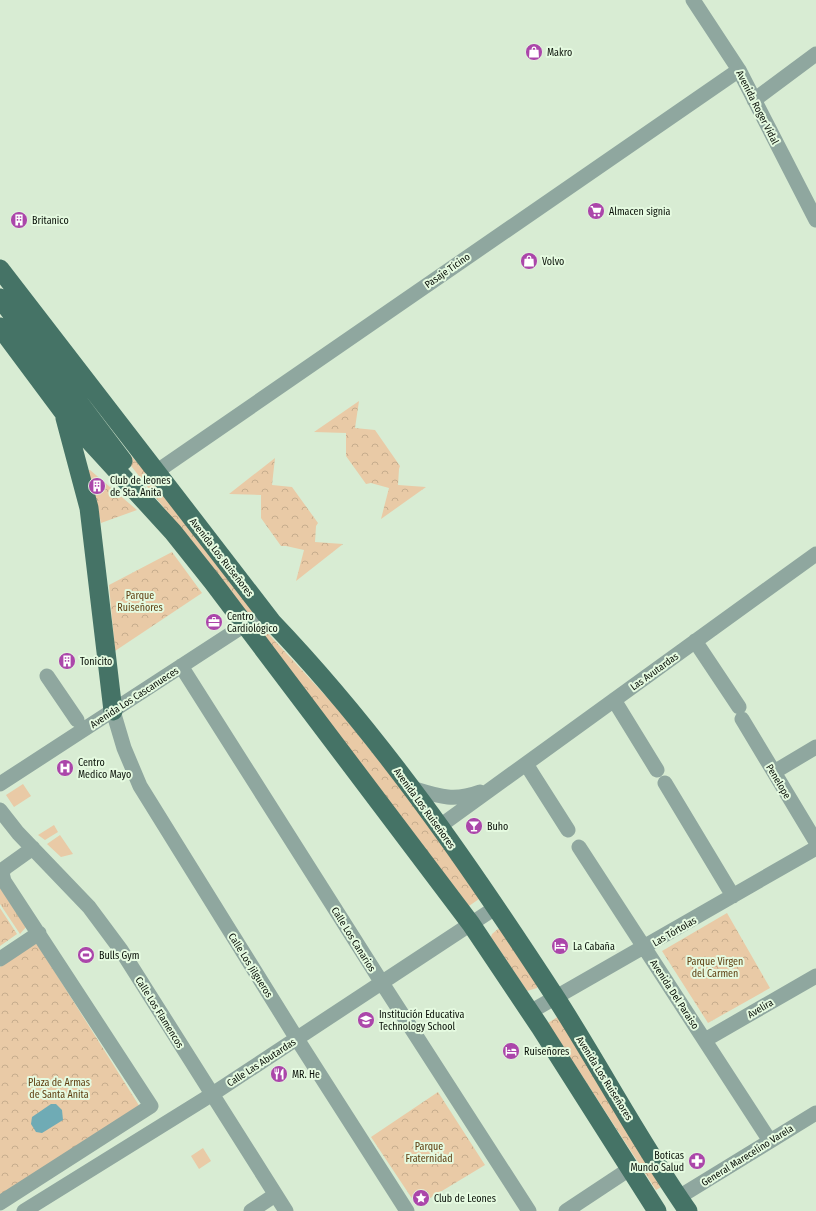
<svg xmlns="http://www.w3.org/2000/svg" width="816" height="1211" viewBox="0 0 816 1211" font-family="'Fira Sans Condensed',sans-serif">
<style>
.grass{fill:url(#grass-tufts)}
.forest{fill:url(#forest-crowns)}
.garden{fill:#e9caa6}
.water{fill:#6fabb5}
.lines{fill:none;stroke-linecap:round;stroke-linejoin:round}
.minor{stroke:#8fa79f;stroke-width:15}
.major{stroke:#457366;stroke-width:19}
.labels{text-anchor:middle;stroke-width:4;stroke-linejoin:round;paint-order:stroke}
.poi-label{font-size:10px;fill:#091008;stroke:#e5fae0;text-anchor:start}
.street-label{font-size:10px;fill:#091008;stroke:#e5fae0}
.park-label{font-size:10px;fill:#5e3d0f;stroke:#e5fae0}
</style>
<defs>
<pattern id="grass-tufts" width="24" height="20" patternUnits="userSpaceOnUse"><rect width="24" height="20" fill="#e9caa6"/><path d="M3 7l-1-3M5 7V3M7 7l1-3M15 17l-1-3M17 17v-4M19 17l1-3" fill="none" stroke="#c6ac8d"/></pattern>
<pattern id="forest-crowns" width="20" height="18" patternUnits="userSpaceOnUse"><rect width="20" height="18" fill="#e9caa6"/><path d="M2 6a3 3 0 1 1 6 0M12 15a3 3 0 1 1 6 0" fill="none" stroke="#c6ac8d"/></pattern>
</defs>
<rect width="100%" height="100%" fill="#d8ecd3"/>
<path class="grass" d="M 0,888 L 26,927 L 20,934 L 0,904 Z"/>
<path class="forest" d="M 359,401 L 355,428 L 375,430 L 400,466 L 399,469 L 398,485 L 426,487 L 381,519 L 389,488 L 371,483 L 366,484 L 346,456 L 346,433 L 314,432 Z
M 82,403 L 146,472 L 262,617 L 248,619 L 171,517 Z
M 275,458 L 272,485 L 292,487 L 318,523 L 316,526 L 315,542 L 343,544 L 296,581 L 304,550 L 286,546 L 281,546 L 261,518 L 261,495 L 229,494 Z
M 86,470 L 90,470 L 137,510 L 101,523 L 96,500 Z
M 172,552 L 202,593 L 115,651 L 109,585 Z
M 252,627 L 262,627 L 336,707 L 403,791 L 479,895 L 479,899 L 469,906 Z
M 0,908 L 17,934 L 0,946 Z
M 727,913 L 770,988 L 708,1023 L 662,951 Z
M 498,929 L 502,929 L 538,984 L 537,988 L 527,991 L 491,937 L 492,934 Z
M 36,942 L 140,1107 L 0,1196 L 0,967 Z
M 559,1016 L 665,1185 L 656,1190 L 548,1023 Z
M 438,1092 L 485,1165 L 417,1206 L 371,1137 Z"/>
<path class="garden" d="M 23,784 L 31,796 L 14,807 L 6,795 Z
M 54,825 L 58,832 L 45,840 L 38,835 Z
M 60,835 L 73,854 L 61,857 L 47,844 Z
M 203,1148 L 211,1161 L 199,1169 L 191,1156 Z"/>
<path class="water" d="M 51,1104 L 56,1104 L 62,1110 L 63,1120 L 42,1133 L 36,1132 L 31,1124 L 32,1117 Z"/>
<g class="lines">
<path class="minor" d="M 693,0 L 739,70 L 816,220
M 754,100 L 816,54
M 156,472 L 739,70
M 695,641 L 739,707
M 181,666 L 382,983 L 529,1211
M 47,676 L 77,720
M 614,700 L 657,770
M 113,711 L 124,748 L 140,786 L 297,1039 L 407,1211
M 742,719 L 816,842
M 526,764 L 568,830
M 774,772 L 816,747
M 665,783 L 733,896
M 0,784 L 246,624 L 256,621 L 272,622
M 412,788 C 438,796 453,802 480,792
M 0,810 L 18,833 L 89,907 L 121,950 L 286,1211
M 440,826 L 816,554
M 579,847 L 770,1141
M 0,959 L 39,933
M 530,1012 L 816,848
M 705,1040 L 816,976
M 679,1197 L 816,1113
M 0,1203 L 151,1106 L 4,881 L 2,873 L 5,868 L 33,848
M 24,1211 L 211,1095 L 495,908
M 251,1211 L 275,1195
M 566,1211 L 631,1168"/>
<path class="major" d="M 0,269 L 272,622 C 381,736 470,866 556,998 C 601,1068 640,1143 688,1211
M 0,298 L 123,461
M 0,327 L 64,413 L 173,532 L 212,581 L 471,924 L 540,1027 L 657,1211
M 65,418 L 89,508 L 113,711"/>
</g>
<defs>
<g id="shop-disc" transform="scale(0.9)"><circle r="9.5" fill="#ab46aa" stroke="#e5fae0"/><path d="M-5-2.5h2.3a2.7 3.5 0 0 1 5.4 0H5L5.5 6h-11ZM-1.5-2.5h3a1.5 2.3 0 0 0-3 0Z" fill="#fff"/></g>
<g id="supermarket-disc" transform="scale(0.9)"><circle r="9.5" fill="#ab46aa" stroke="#e5fae0"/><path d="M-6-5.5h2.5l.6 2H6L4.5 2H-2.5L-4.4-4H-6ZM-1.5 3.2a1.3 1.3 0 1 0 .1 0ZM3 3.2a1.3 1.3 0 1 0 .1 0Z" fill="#fff"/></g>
<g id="building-disc" transform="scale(0.9)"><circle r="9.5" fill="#ab46aa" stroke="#e5fae0"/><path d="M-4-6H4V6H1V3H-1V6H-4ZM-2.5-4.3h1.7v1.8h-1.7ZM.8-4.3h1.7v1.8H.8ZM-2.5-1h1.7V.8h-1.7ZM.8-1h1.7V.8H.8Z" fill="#fff"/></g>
<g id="office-disc" transform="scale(0.9)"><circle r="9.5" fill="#ab46aa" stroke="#e5fae0"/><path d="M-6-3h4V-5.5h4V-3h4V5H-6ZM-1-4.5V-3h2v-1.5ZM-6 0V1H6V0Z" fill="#fff"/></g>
<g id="hospital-disc" transform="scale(0.9)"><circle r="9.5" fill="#ab46aa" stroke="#e5fae0"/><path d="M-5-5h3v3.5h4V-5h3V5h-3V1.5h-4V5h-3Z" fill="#fff"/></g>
<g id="bar-disc" transform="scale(0.9)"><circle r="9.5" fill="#ab46aa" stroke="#e5fae0"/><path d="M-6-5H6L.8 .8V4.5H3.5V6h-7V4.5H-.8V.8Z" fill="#fff"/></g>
<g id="hotel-disc" transform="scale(0.9)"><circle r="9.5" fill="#ab46aa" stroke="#e5fae0"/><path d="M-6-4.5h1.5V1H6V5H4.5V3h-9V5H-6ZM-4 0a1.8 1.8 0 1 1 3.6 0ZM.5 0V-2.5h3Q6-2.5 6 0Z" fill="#fff"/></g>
<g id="stadium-disc" transform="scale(0.9)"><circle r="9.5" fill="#ab46aa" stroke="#e5fae0"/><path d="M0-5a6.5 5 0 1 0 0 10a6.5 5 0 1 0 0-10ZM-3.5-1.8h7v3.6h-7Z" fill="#fff"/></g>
<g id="school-disc" transform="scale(0.9)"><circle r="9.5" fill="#ab46aa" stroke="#e5fae0"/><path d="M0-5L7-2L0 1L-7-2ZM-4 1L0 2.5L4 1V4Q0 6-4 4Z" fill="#fff"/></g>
<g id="restaurant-disc" transform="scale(0.9)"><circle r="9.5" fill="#ab46aa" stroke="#e5fae0"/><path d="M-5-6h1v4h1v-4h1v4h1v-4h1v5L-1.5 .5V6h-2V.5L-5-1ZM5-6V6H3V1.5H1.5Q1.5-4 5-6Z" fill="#fff"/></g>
<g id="pharmacy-disc" transform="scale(0.9)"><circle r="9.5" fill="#ab46aa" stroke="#e5fae0"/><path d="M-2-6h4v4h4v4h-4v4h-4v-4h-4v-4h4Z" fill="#fff"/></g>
<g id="sight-disc" transform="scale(0.9)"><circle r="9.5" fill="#ab46aa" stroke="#e5fae0"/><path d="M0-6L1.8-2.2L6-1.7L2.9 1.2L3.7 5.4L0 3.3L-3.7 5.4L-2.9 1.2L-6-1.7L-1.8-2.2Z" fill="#fff"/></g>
</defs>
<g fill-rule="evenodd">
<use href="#shop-disc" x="534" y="52"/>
<use href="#supermarket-disc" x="596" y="211"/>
<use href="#building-disc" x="19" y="220"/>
<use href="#shop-disc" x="529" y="261"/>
<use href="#building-disc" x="97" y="486"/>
<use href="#office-disc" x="214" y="622"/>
<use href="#building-disc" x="67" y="661"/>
<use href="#hospital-disc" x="65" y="768"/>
<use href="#bar-disc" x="474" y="826"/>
<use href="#hotel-disc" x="560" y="946"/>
<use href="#stadium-disc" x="86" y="955"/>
<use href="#school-disc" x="366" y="1020"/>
<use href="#hotel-disc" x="511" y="1051"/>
<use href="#restaurant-disc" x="279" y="1074"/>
<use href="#pharmacy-disc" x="697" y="1161"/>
<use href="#sight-disc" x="421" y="1198"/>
</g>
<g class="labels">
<g class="poi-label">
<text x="547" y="56">Makro</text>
<text x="609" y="215">Almacen signia</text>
<text x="32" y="224">Britanico</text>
<text x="542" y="265">Volvo</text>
<text x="110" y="484">Club de leones<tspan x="110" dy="12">de Sta. Anita</tspan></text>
<text x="227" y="620">Centro<tspan x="227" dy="12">Cardiológico</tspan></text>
<text x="80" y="665">Tonicito</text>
<text x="78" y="766">Centro<tspan x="78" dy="12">Medico Mayo</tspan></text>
<text x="487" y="830">Buho</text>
<text x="573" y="950">La Cabaña</text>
<text x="99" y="959">Bulls Gym</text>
<text x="379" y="1018">Institución Educativa<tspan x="379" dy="12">Technology School</tspan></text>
<text x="524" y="1055">Ruiseñores</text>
<text x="292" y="1078">MR. He</text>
<text x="684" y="1159" text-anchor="end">Boticas<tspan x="684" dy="12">Mundo Salud</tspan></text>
<text x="434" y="1202">Club de Leones</text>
</g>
<g class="street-label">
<text transform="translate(758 107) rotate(63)" y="4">Avenida Roger Vidal</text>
<text transform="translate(447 270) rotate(-35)" y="4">Pasaje Ticino</text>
<text transform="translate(222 557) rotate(52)" y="4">Avenida Los Ruiseñores</text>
<text transform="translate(654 671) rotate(-36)" y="4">Las Avutardas</text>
<text transform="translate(134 697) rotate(-33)" y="4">Avenida Los Cascanueces</text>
<text transform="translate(779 781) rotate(59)" y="4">Penelope</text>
<text transform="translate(425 808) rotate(54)" y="4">Avenida Los Ruiseñores</text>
<text transform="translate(674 931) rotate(-30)" y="4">Las Tórtolas</text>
<text transform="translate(354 939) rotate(58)" y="4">Calle Los Canarios</text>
<text transform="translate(251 965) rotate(58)" y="4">Calle Los Jilgueros</text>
<text transform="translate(675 994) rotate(57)" y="4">Avenida Del Paraiso</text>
<text transform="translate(760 1008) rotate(-30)" y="4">Avelira</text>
<text transform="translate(160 1012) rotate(58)" y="4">Calle Los Flamencos</text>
<text transform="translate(261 1062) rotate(-33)" y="4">Calle Las Abutardas</text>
<text transform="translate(605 1078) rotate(58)" y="4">Avenida Los Ruiseñores</text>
<text transform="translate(747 1155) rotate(-32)" y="4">General Marecelino Varela</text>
</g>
<g class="park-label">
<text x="140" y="599">Parque<tspan x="140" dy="12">Ruiseñores</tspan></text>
<text x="715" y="965">Parque Virgen<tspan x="715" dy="12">del Carmen</tspan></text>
<text x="59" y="1086">Plaza de Armas<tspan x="59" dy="12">de Santa Anita</tspan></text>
<text x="429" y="1150">Parque<tspan x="429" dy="12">Fraternidad</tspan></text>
</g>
</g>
</svg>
